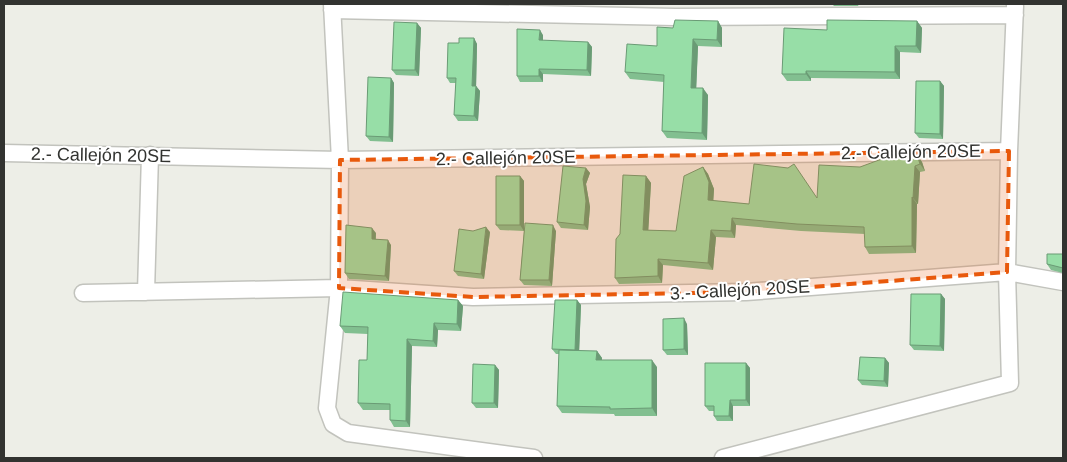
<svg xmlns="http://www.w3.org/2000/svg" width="1067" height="462" viewBox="0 0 1067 462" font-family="Helvetica,sans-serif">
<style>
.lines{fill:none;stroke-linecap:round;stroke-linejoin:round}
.street-casing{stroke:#c2c3bd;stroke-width:19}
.street{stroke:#fff;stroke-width:16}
.wall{fill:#82bf90}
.shaded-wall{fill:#6a9b75}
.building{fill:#97dea7;stroke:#6a9b75}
.marked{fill:#e8590c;fill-opacity:0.2;stroke:#e8590c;stroke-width:4;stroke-dasharray:10 6;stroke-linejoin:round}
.labels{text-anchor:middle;stroke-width:4;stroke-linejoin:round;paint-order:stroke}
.street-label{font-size:18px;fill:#323330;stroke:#fff}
</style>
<rect width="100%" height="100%" fill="#edeee7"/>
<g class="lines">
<g class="street-casing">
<path id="street" d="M 332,4 L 340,160 L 339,288 L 327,408 L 333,424 L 348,433 L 534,458
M 1015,6 L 1009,151 L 1007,272 L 1063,282
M 332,10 L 675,17 L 1015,15
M 4,153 L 340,160 L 1009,151
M 146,292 L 150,155
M 83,293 L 339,288 L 473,297 L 746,292 L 1007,272 L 1010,383 L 723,458"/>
</g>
<use href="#street" class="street"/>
</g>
<path class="wall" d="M 832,4 L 859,4 L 858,6 L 834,6 Z
M 718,21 L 722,28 L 722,47 L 698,46 L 696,88 L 708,95 L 707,140 L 667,138 L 662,131 L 664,82 L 630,79 L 625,72 L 657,46 L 673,28 Z
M 917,21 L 922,28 L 921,53 L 900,52 L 900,79 L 811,78 L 811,81 L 787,81 L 782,74 L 827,30 Z
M 417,23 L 421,28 L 419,76 L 396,75 L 392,70 Z
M 543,35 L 543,41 L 588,42 L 592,47 L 591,76 L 543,74 L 543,82 L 520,82 L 517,76 Z
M 474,38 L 477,44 L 476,86 L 480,91 L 478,121 L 458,121 L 454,115 L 456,83 L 450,83 L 447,78 L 459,43 Z
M 391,78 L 394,83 L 393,142 L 370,141 L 366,136 Z
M 940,81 L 944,86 L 943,139 L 919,138 L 915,133 Z
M 917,155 L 922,162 L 925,171 L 920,172 L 918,204 L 917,204 L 916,253 L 869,254 L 865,247 L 865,234 L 801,231 L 736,225 L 735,238 L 716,237 L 713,270 L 663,265 L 662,283 L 619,284 L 615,278 L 620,234 L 646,176 L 651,183 L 648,230 L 676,231 L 703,167 L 708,174 L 714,189 L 713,201 L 749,204 L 817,198 L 860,167 Z
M 586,168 L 590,173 L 586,184 L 590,207 L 588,230 L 561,228 L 557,222 Z
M 520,176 L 524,181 L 524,229 L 556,231 L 552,286 L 524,285 L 520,280 L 524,231 L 500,230 L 496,225 Z
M 490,232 L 484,279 L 458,276 L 454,271 Z
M 376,233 L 376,239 L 391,245 L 389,281 L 349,279 L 345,273 Z
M 1063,254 L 1063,273 L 1051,270 L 1047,264 Z
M 941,294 L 945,299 L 944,351 L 914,350 L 910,345 Z
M 458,300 L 463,306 L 461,331 L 438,330 L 437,347 L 412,346 L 410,427 L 394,427 L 390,420 L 390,410 L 363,410 L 358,403 L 367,360 L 368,334 L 345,333 L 340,326 Z
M 577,300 L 581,305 L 579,351 L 597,351 L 602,358 L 602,360 L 657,367 L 657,416 L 615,416 L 614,414 L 562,413 L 557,406 L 559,354 L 556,354 L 552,349 Z
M 687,324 L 688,355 L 667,355 L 663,350 Z
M 885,358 L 889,363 L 888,387 L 862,385 L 858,380 Z
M 746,363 L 750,368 L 750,406 L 733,406 L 733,421 L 717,421 L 714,416 L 714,411 L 709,411 L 705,406 Z
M 495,365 L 499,370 L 498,408 L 476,408 L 472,403 Z"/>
<path class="shaded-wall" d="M 718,21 L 722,28 L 722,47 L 717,40 Z
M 917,21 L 922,28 L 921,53 L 916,46 Z
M 417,23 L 421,28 L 419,76 L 415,70 Z
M 540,30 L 543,35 L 543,46 L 539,40 Z
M 474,38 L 477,44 L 476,91 L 472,86 Z
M 693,39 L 698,46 L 696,95 L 691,88 Z
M 588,42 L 592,47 L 591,76 L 587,70 Z
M 895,46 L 900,52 L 900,79 L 895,72 Z
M 539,69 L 543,74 L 543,82 L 539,76 Z
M 806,71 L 811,78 L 811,81 L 806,74 Z
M 391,78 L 394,83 L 393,142 L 389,137 Z
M 940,81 L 944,86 L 943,139 L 940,134 Z
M 476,86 L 480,91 L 478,121 L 474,116 Z
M 703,88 L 708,95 L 707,140 L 702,133 Z
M 917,155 L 922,162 L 925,171 L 920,164 Z
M 915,166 L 920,172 L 918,204 L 913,198 Z
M 703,167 L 708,174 L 714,189 L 713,207 L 708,200 Z
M 586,168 L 590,173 L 586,184 L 590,207 L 588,230 L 584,225 L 583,179 Z
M 520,176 L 524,181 L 524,231 L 520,225 Z
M 646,176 L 651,183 L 648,237 L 643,230 Z
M 912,197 L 917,204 L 916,253 L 912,246 Z
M 732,218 L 736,225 L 735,238 L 731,231 Z
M 553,225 L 556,231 L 552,286 L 549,280 Z
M 486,227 L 490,232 L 484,279 L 481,274 Z
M 372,228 L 376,233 L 375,244 L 372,239 Z
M 711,230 L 716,237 L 713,270 L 708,263 Z
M 388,240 L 391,245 L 389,281 L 385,276 Z
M 658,259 L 663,265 L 662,283 L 658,276 Z
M 941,294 L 945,299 L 944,351 L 940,346 Z
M 458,300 L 463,306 L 461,331 L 457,324 Z
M 577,300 L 581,305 L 579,355 L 575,350 Z
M 684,318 L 687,324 L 688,355 L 684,349 Z
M 434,323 L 438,330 L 437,347 L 433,341 Z
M 407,339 L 412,346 L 410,427 L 406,421 Z
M 597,351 L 602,358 L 601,367 L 596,360 Z
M 885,358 L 889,363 L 888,387 L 884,381 Z
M 652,360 L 657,367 L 657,416 L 652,408 Z
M 746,363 L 750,368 L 750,406 L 746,400 Z
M 495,365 L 499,370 L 498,408 L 494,403 Z
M 730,400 L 733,406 L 733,421 L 729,416 Z"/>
<path class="building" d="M 675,20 L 718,21 L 717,40 L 693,39 L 691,88 L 703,88 L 702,133 L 662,131 L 664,75 L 625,72 L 627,44 L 657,46 L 657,27 L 673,28 Z
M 827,20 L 917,21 L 916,46 L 895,46 L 895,72 L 806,71 L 806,74 L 782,74 L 784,28 L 827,30 Z
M 394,22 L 417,23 L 415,70 L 392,70 Z
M 517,29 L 540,30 L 539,40 L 588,42 L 587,70 L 539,69 L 539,76 L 517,76 Z
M 459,38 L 474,38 L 472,86 L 476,86 L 474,116 L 454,115 L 456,78 L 447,78 L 448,43 L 459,43 Z
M 368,77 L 391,78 L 389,137 L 366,136 Z
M 916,81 L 940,81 L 940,134 L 915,133 Z
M 917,155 L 920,164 L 915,166 L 913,198 L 912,197 L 912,246 L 865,247 L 864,227 L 797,224 L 732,218 L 731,231 L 711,230 L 708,263 L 658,259 L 658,276 L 615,278 L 616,239 L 620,234 L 623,175 L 646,176 L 643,230 L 676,231 L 684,176 L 703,167 L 709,182 L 708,200 L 749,204 L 754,164 L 788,168 L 794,164 L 817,198 L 819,165 L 860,167 L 890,156 Z
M 563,166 L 586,168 L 583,179 L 586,201 L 584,225 L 557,222 Z
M 496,176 L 520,176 L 520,225 L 496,225 Z
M 525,223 L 553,225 L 549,280 L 520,280 Z
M 346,225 L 372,228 L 372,239 L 388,240 L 385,276 L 345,273 Z
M 486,227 L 481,274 L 454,271 L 459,229 L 473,231 Z
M 1047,254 L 1063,254 L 1063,268 L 1047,264 Z
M 343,292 L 458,300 L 457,324 L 434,323 L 433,341 L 407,339 L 406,421 L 390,420 L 390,404 L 358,403 L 359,360 L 367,360 L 368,327 L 340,326 Z
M 911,294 L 941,294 L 940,346 L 910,345 Z
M 555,300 L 577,300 L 575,350 L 552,349 Z
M 684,318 L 684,349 L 663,350 L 663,319 Z
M 559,350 L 597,351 L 596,360 L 652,360 L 652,408 L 610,409 L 610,407 L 557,406 Z
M 860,357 L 885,358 L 884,381 L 858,380 Z
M 705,363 L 746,363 L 746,400 L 730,400 L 729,416 L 714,416 L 714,406 L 705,406 Z
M 473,364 L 495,365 L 494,403 L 472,403 Z"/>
<path class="marked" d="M 1009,151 L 1007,272 L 746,292 L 473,297 L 339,288 L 340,160 Z"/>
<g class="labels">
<g class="street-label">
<text transform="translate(911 152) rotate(-1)" y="6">2.- Callejón 20SE</text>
<text transform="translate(101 155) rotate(1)" y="6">2.- Callejón 20SE</text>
<text transform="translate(506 158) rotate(-1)" y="6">2.- Callejón 20SE</text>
<text transform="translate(740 290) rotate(-3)" y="6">3.- Callejón 20SE</text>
</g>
</g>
<rect width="1067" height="462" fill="none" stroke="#323330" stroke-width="10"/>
</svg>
